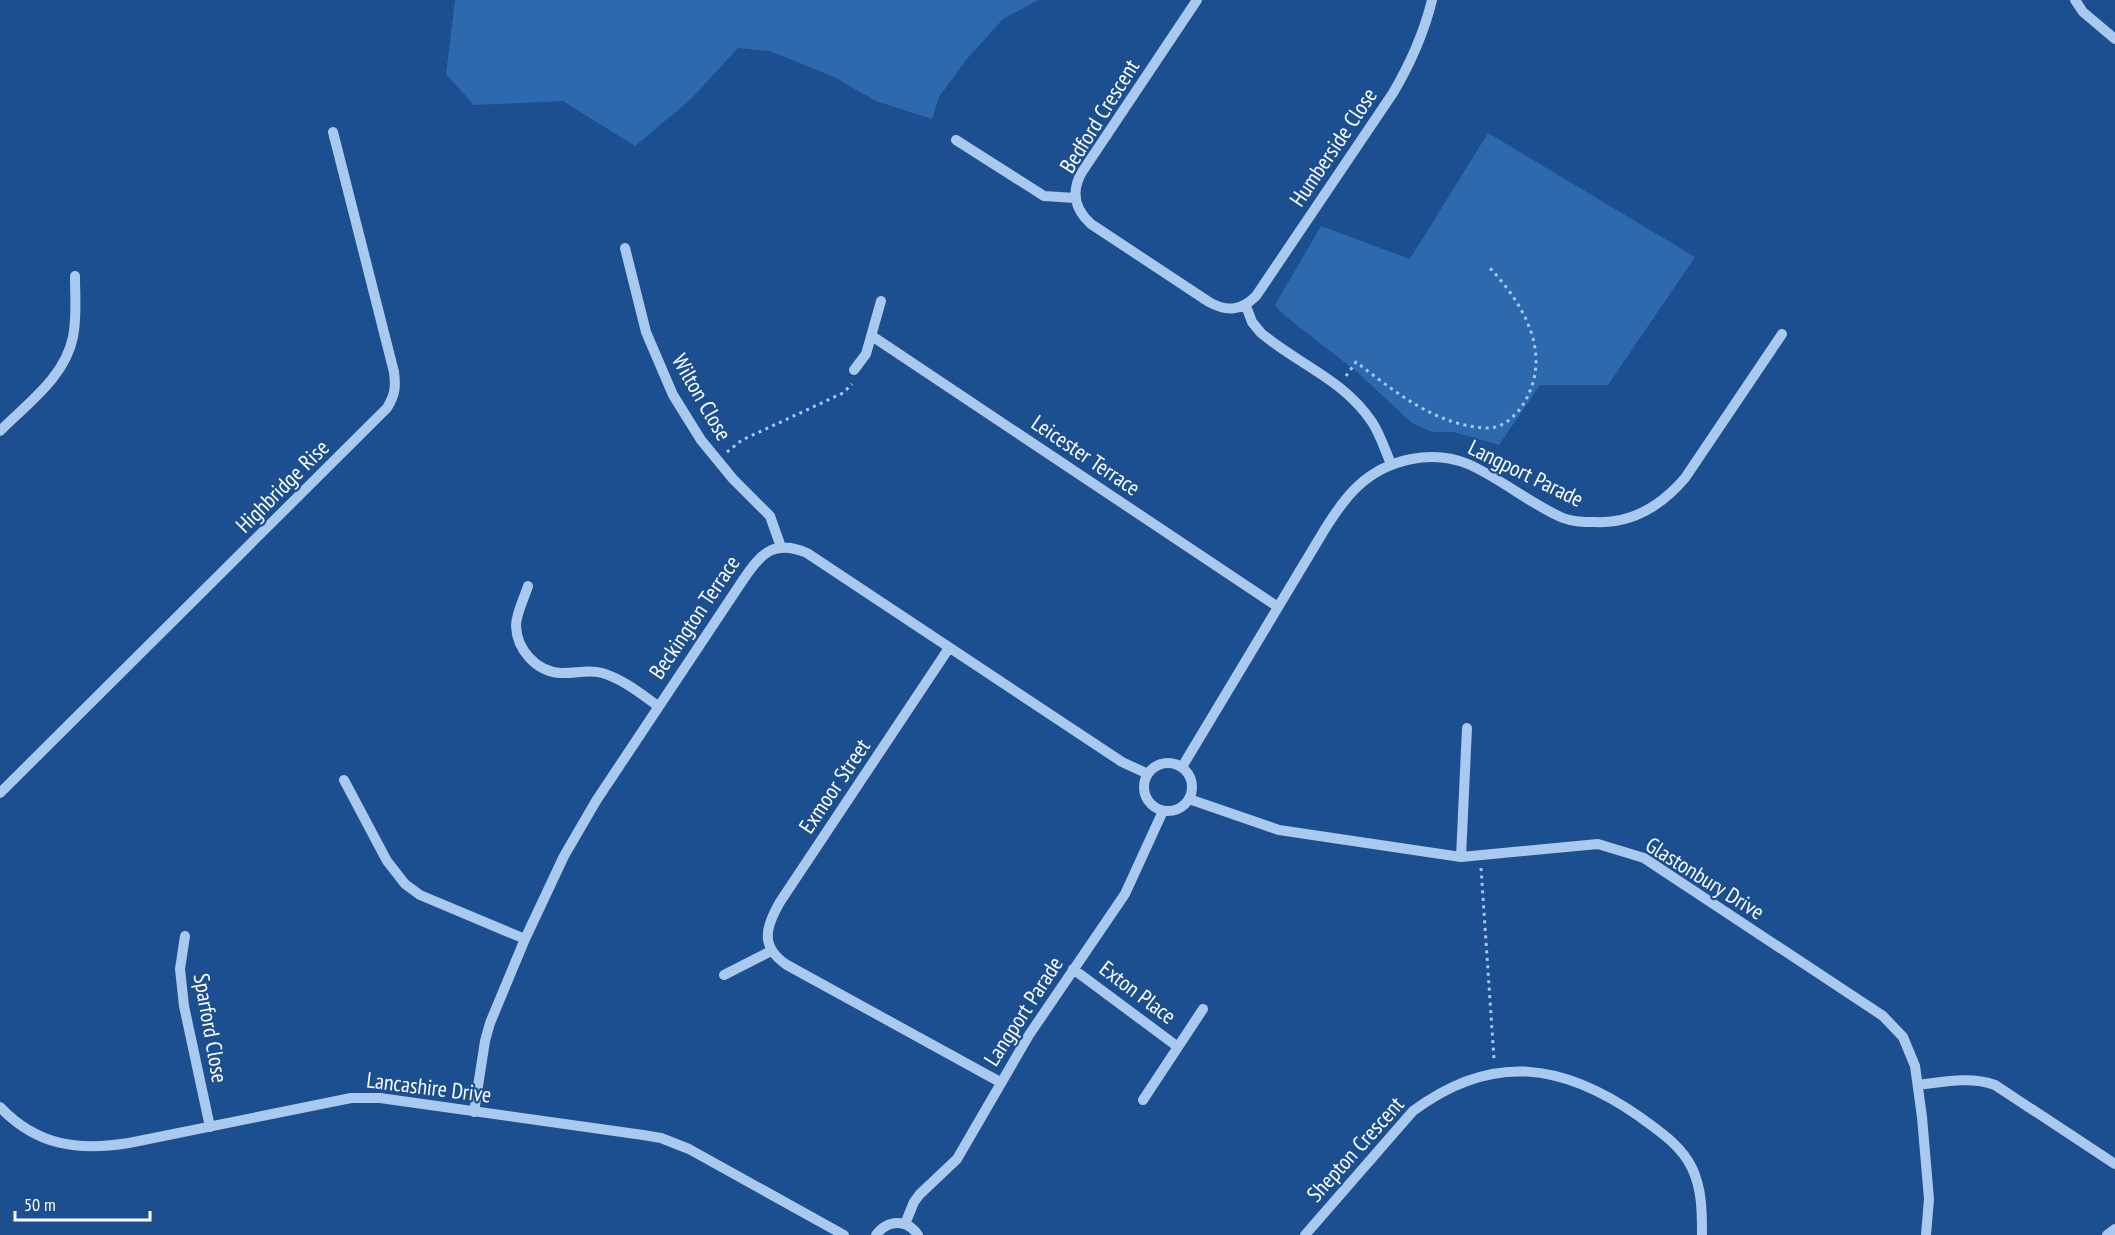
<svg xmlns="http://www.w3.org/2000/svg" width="2115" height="1235" viewBox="0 0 2115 1235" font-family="'PT Sans Narrow',sans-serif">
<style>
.green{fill:#2e69ad}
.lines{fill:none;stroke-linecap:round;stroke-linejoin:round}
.path{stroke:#a9c9ee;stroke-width:3;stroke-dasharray:3 4.5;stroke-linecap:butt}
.minor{stroke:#a9c9ee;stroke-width:10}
.labels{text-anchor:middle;stroke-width:4.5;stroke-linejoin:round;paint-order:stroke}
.street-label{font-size:22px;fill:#fff;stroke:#1b4f8f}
</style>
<rect width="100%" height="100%" fill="#1b4f8f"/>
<path class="green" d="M 455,0 L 1038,0 L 1003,19 L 966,60 L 939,97 L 932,119 L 876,101 L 834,77 L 770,51 L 738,48 L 691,99 L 635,146 L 563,101 L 474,105 L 446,74 Z
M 1488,133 L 1695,257 L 1608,385 L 1540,385 L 1499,445 L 1453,432 L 1432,432 L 1412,423 L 1357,372 L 1284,315 L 1275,305 L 1321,226 L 1410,259 Z"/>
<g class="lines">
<path class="path" d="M 1346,376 L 1356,362 C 1394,391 1435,425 1485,428 C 1500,429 1511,420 1520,409 C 1556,358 1525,305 1488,266
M 727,452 L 742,440 L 843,393 L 852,384
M 1481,868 L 1494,1059"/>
<path class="minor" d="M 1197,0 L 1082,172 C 1071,191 1074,209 1091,224 L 1209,302 C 1227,312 1241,311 1256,296 L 1393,93 C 1410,64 1424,33 1432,0
M 2075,0 L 2083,12 L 2115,39
M 956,140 L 1044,196 L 1075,198
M 625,248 L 646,332 L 673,395 L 701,440 L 733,479 L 770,516 L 781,547
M 1246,306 L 1252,322 L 1261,333 C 1299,365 1343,379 1372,422 C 1380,434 1385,450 1391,464
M 872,336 L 1278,607
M 854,370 L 866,354 L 881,301
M 0,431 C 28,403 65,377 73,337 C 77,318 75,296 75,276
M 528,586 C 524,599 516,613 516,626 C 517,650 536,671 560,673 C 575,674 588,669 602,673 C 623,679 641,694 658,706
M 949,648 L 780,902 C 765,928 760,947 787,965 L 1000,1082
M1144 787a24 24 0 1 1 48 0a24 24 0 1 1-48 0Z
M 1182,767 L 1325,529 C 1335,513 1345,498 1358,486 C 1387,459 1432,449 1468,464 C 1502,479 1530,504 1563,518 C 1573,522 1584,522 1595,522 C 1632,524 1661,506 1685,478 L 1782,334
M 344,780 L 387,861 L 405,884 L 420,895 L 525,939
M 0,793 L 387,408 C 395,395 396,387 394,372 L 333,132
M 1189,799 L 1279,830 L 1461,857 L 1598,844 L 1644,858 L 1883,1016 L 1903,1037 L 1915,1066 L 1922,1117 L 1929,1199 L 1926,1235
M 1461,857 L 1467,728
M 185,936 L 180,969 L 184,1006 L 210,1127
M 1073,969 L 1178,1047
M 724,975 L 771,951
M 1918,1085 C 1944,1082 1970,1076 1995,1085 L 2115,1164
M 1143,1100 L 1203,1009
M 0,1107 C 37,1146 78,1151 129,1143 L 351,1098 L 380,1098 L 643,1135 L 661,1138 L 689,1149 L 844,1235
M 474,1112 L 485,1041 L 490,1023 L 525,939 L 564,856 L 596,801 L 743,580 C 761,553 774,539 807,553 L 1122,762 L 1148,774
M 905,1224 L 914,1202 L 920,1194 L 957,1159 L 1029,1035 L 1125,894 L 1163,811
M 876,1235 C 888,1219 907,1219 918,1235
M 1305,1235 L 1413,1111 C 1492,1052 1563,1063 1640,1117 C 1660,1132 1681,1145 1692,1168 C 1702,1189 1702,1212 1702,1235
M 2107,1235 L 2115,1229"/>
</g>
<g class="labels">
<g class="street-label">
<text transform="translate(1099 116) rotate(-58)" y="8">Bedford Crescent</text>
<text transform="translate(1333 147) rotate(-56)" y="8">Humberside Close</text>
<text transform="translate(702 397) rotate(60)" y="8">Wilton Close</text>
<text transform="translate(1086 455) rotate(34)" y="8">Leicester Terrace</text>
<text transform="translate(1526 473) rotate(26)" y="8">Langport Parade</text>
<text transform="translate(282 486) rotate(-45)" y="8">Highbridge Rise</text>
<text transform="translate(694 617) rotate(-56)" y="8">Beckington Terrace</text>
<text transform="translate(834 786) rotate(-56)" y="8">Exmoor Street</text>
<text transform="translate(1705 878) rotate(32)" y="8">Glastonbury Drive</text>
<text transform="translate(1138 992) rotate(37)" y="8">Exton Place</text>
<text transform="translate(1023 1011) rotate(-57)" y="8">Langport Parade</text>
<text transform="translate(211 1028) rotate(80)" y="8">Sparford Close</text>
<text transform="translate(429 1087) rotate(7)" y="8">Lancashire Drive</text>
<text transform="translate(1355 1149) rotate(-48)" y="8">Shepton Crescent</text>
</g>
</g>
<path d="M15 1211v9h135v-9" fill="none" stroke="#ffffff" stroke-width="3"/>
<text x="24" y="1211" font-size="18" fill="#ffffff" stroke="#1b4f8f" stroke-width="4.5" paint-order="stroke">50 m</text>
</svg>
